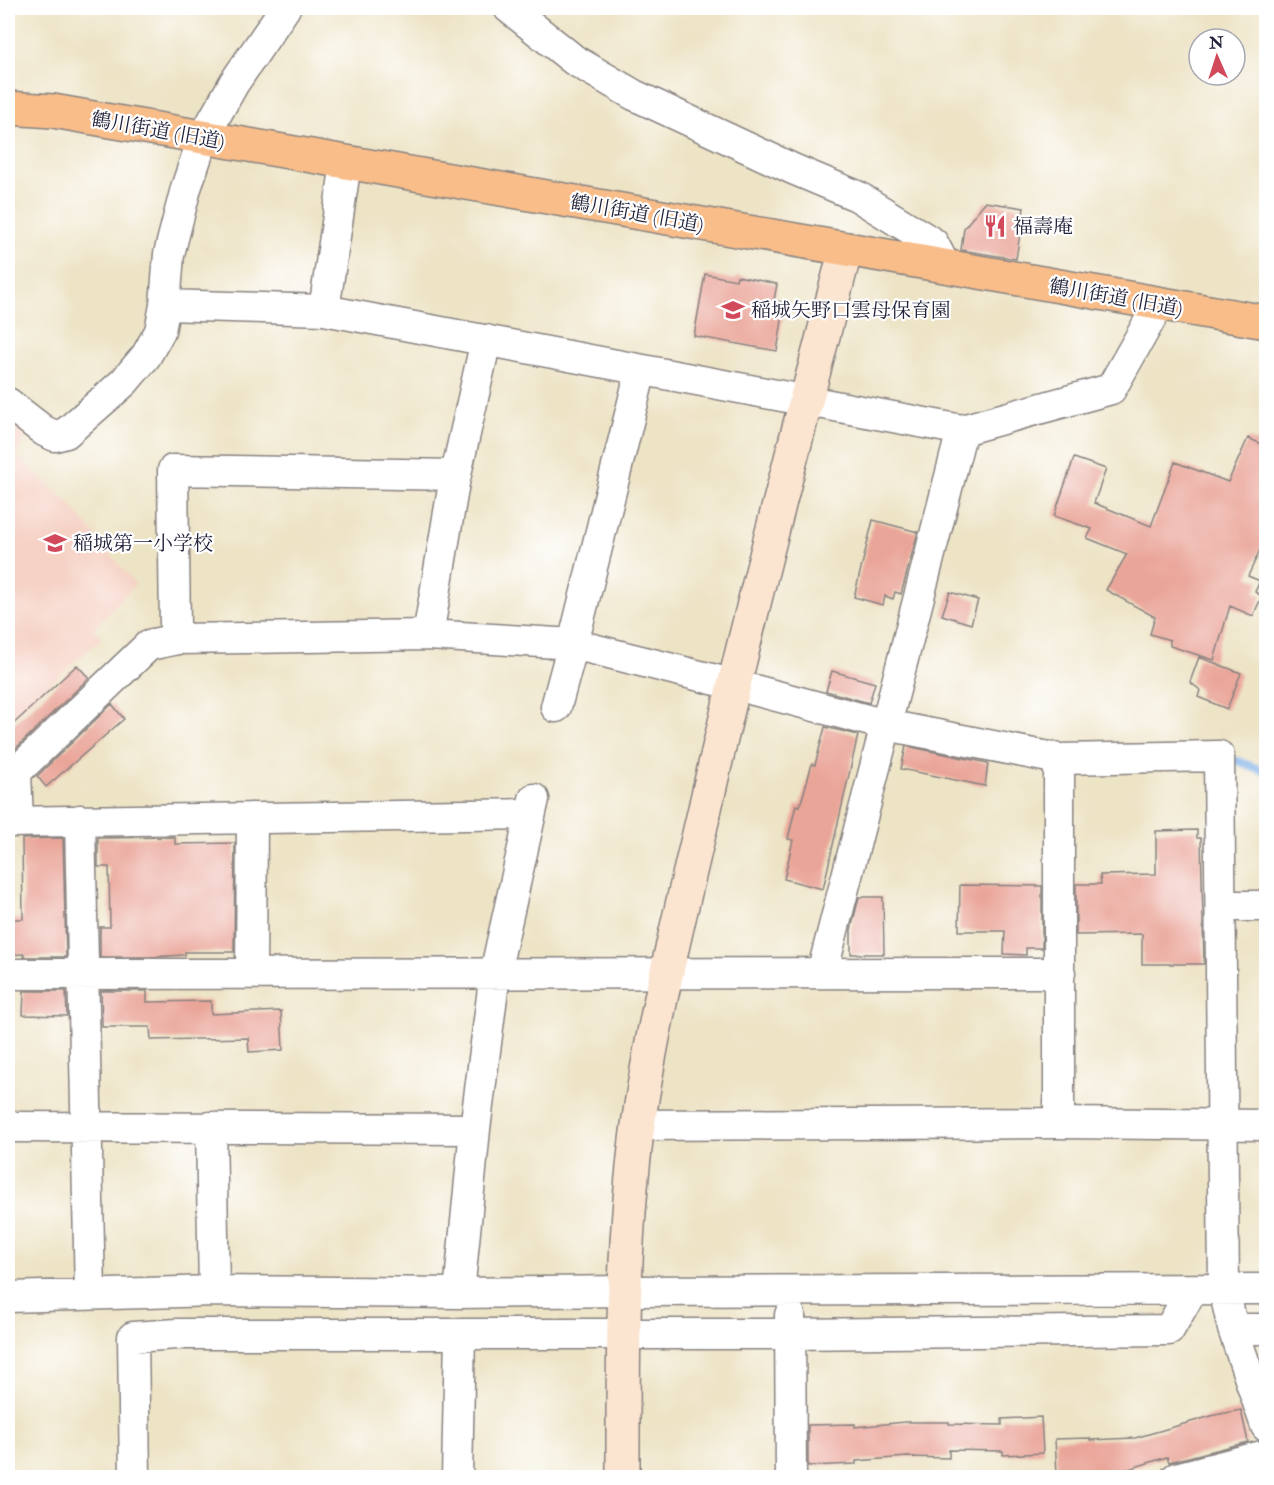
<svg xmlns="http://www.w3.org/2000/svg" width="1274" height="1485" viewBox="0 0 1274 1485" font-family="'IM FELL Double Pica','Noto Serif JP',serif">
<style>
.built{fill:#f6d2c5}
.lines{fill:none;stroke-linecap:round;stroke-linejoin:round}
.stream{stroke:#79aee6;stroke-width:8}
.building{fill:#eaa599}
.street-casing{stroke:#888280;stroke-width:33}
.secondary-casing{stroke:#888280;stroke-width:36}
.primary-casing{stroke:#888280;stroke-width:36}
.street{stroke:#fff;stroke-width:30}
.secondary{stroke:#fce5d0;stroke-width:33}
.primary{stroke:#f8bd89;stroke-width:33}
.labels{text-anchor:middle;stroke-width:4.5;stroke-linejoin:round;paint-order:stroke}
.street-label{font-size:20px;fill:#22223b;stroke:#fff}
.poi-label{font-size:20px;fill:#22223b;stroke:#fff;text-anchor:start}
</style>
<rect width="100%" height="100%" fill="#fff"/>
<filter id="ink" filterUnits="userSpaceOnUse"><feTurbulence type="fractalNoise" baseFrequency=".0167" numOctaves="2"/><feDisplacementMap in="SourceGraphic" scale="12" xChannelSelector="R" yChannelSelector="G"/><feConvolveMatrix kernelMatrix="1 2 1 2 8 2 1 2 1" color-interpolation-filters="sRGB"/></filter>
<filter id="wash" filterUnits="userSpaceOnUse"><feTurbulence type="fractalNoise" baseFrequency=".008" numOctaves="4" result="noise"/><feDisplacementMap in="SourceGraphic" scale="24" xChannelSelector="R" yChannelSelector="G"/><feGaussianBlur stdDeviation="1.35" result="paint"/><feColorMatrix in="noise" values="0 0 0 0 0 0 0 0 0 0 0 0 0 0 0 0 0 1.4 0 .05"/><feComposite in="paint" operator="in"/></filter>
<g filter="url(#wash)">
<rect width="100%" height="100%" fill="#ede3c5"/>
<path class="built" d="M 8,418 L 26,435 L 17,455 L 69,503 L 135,584 L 94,629 L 102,638 L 8,721 Z"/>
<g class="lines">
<path class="stream" d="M 1238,761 L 1266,772"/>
</g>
<g id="blocks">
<path class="building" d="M 985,202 L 1024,208 L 1016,259 L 961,250 L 964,228 Z
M 705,274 L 736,280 L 737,276 L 777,284 L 774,300 L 785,303 L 777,351 L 694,336 Z
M 1248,438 L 1266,446 L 1266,537 L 1248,576 L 1260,581 L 1255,592 L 1262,596 L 1253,616 L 1230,606 L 1214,660 L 1170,646 L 1170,640 L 1150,634 L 1155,617 L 1106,590 L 1127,554 L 1087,538 L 1092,529 L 1054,516 L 1074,458 L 1106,469 L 1094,503 L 1151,526 L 1175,462 L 1228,482 Z
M 873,520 L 918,532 L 901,594 L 895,592 L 893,599 L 885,596 L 883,605 L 854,597 Z
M 950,592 L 978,600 L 971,624 L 942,615 Z
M 1199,657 L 1241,673 L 1227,709 L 1198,697 L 1200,690 L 1190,682 Z
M 77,665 L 89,678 L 15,749 L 8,740 L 8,729 Z
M 832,671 L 875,683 L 869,703 L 826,691 Z
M 112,704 L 124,719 L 46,787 L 37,776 Z
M 825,727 L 858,735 L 823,889 L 784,879 L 793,840 L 788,839 L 796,805 L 800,806 L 812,764 L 815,765 Z
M 906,746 L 988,763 L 985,786 L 901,769 Z
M 1197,830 L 1197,838 L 1201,838 L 1204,964 L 1142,964 L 1142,934 L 1076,935 L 1076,884 L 1101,884 L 1100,875 L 1156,874 L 1156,831 Z
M 175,837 L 175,844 L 235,843 L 234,952 L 185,952 L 185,955 L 149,957 L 100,957 L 100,927 L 110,927 L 109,867 L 98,867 L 98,838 Z
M 63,838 L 66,957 L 24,957 L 24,954 L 8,955 L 8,919 L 23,919 L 22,839 Z
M 960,885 L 1042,886 L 1042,948 L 1026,948 L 1026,955 L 1004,954 L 1005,931 L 959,931 Z
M 859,897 L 883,897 L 884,954 L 851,954 L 851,930 Z
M 24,991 L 66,991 L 67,1016 L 23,1015 Z
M 101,991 L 147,991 L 147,1002 L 211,1001 L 211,1014 L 281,1011 L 283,1050 L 249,1052 L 248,1038 L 151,1040 L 150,1027 L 102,1027 Z
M 1241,1410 L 1248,1442 L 1169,1462 L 1167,1457 L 1119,1472 L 1057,1474 L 1055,1439 L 1090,1438 L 1090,1440 L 1135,1438 L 1215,1415 Z
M 1041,1417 L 1043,1453 L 1003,1455 L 1003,1451 L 949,1450 L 949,1458 L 907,1457 L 856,1461 L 856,1464 L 808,1466 L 808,1425 L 855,1424 L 855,1427 L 905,1422 L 949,1422 L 949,1424 L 1002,1425 L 1002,1419 Z"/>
</g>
</g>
<g filter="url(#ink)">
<use href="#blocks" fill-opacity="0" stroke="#888280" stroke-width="1.5"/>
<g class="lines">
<g class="street-casing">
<path id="street" d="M 509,8 L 574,60 L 634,95 L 793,169 L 857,196 L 933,243 L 945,266
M 165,305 L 324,310 L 962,430
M 324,310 L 346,163
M 8,403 L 44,431 L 55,436 L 66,433 L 124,382 L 146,356 L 160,331 L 165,305 L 169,254 L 186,188 L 203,138 L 234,83 L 285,8
M 428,635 L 454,483 L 486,340
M 177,639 L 175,630 L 173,470 L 456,475
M 754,690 L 886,725 L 1059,759 L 1219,756 L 1224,1289 L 1233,1329 L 1266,1426
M 556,707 L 573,644 L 641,370
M 80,820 L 90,1294
M 8,822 L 530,814
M 18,822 L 16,772 L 149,645 L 177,639 L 428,635 L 573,644 L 716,680
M 1221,906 L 1266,906
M 251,973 L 252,818
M 822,973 L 962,430 L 1111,389 L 1159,304
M 8,974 L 1060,973
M 1059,1123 L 1059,759
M 638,1125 L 1059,1123 L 1266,1125
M 8,1127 L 475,1129
M 211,1127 L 214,1291
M 459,1293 L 475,1129 L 495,973 L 534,799
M 8,1297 L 214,1291 L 459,1293 L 624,1291 L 1266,1289
M 790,1315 L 791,1478
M 1233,1329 L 1266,1329
M 135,1478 L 133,1337 L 177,1334 L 790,1334 L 1169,1330 L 1192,1290
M 457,1478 L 460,1334
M 1176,1478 L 1266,1455"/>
</g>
<g class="secondary-casing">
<path id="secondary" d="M 623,1478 C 623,1360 622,1242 638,1125 C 653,1021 679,919 703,817 C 746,627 796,438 846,249"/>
</g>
<g class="primary-casing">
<path id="primary" d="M 8,108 L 53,111 L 1266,322"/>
</g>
<use href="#street" class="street"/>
<use href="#secondary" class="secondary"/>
<use href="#primary" class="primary"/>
</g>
</g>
<defs>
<g id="restaurant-bare" transform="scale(1.8)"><path d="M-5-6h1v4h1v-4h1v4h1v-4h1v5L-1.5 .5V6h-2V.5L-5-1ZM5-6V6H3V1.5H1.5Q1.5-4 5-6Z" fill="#d1495b" stroke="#fff" stroke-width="2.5" paint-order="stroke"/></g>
<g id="school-bare" transform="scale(1.8)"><path d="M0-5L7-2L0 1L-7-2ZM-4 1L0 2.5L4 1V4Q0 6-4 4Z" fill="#d1495b" stroke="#fff" stroke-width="2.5" paint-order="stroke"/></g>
</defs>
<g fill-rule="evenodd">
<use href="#restaurant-bare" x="995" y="226"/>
<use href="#school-bare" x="733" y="310"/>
<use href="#school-bare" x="55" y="543"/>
</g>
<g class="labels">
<g class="street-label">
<text transform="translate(158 130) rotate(10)" y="7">鶴川街道 (旧道)</text>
<text transform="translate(637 213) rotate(10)" y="7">鶴川街道 (旧道)</text>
<text transform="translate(1116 297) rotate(10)" y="7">鶴川街道 (旧道)</text>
</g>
<g class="poi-label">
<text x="1013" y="233">福壽庵</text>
<text x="751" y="317">稲城矢野口雲母保育園</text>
<text x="73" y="550">稲城第一小学校</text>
</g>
</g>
<rect width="1274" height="1485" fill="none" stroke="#fff" stroke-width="30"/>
<g transform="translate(1217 57) rotate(357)"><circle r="28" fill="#ffffff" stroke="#a7a7b1" stroke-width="1.5"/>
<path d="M0-4.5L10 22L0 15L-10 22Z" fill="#d1495b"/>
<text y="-9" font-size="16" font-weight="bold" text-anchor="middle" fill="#22223b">N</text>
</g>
</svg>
